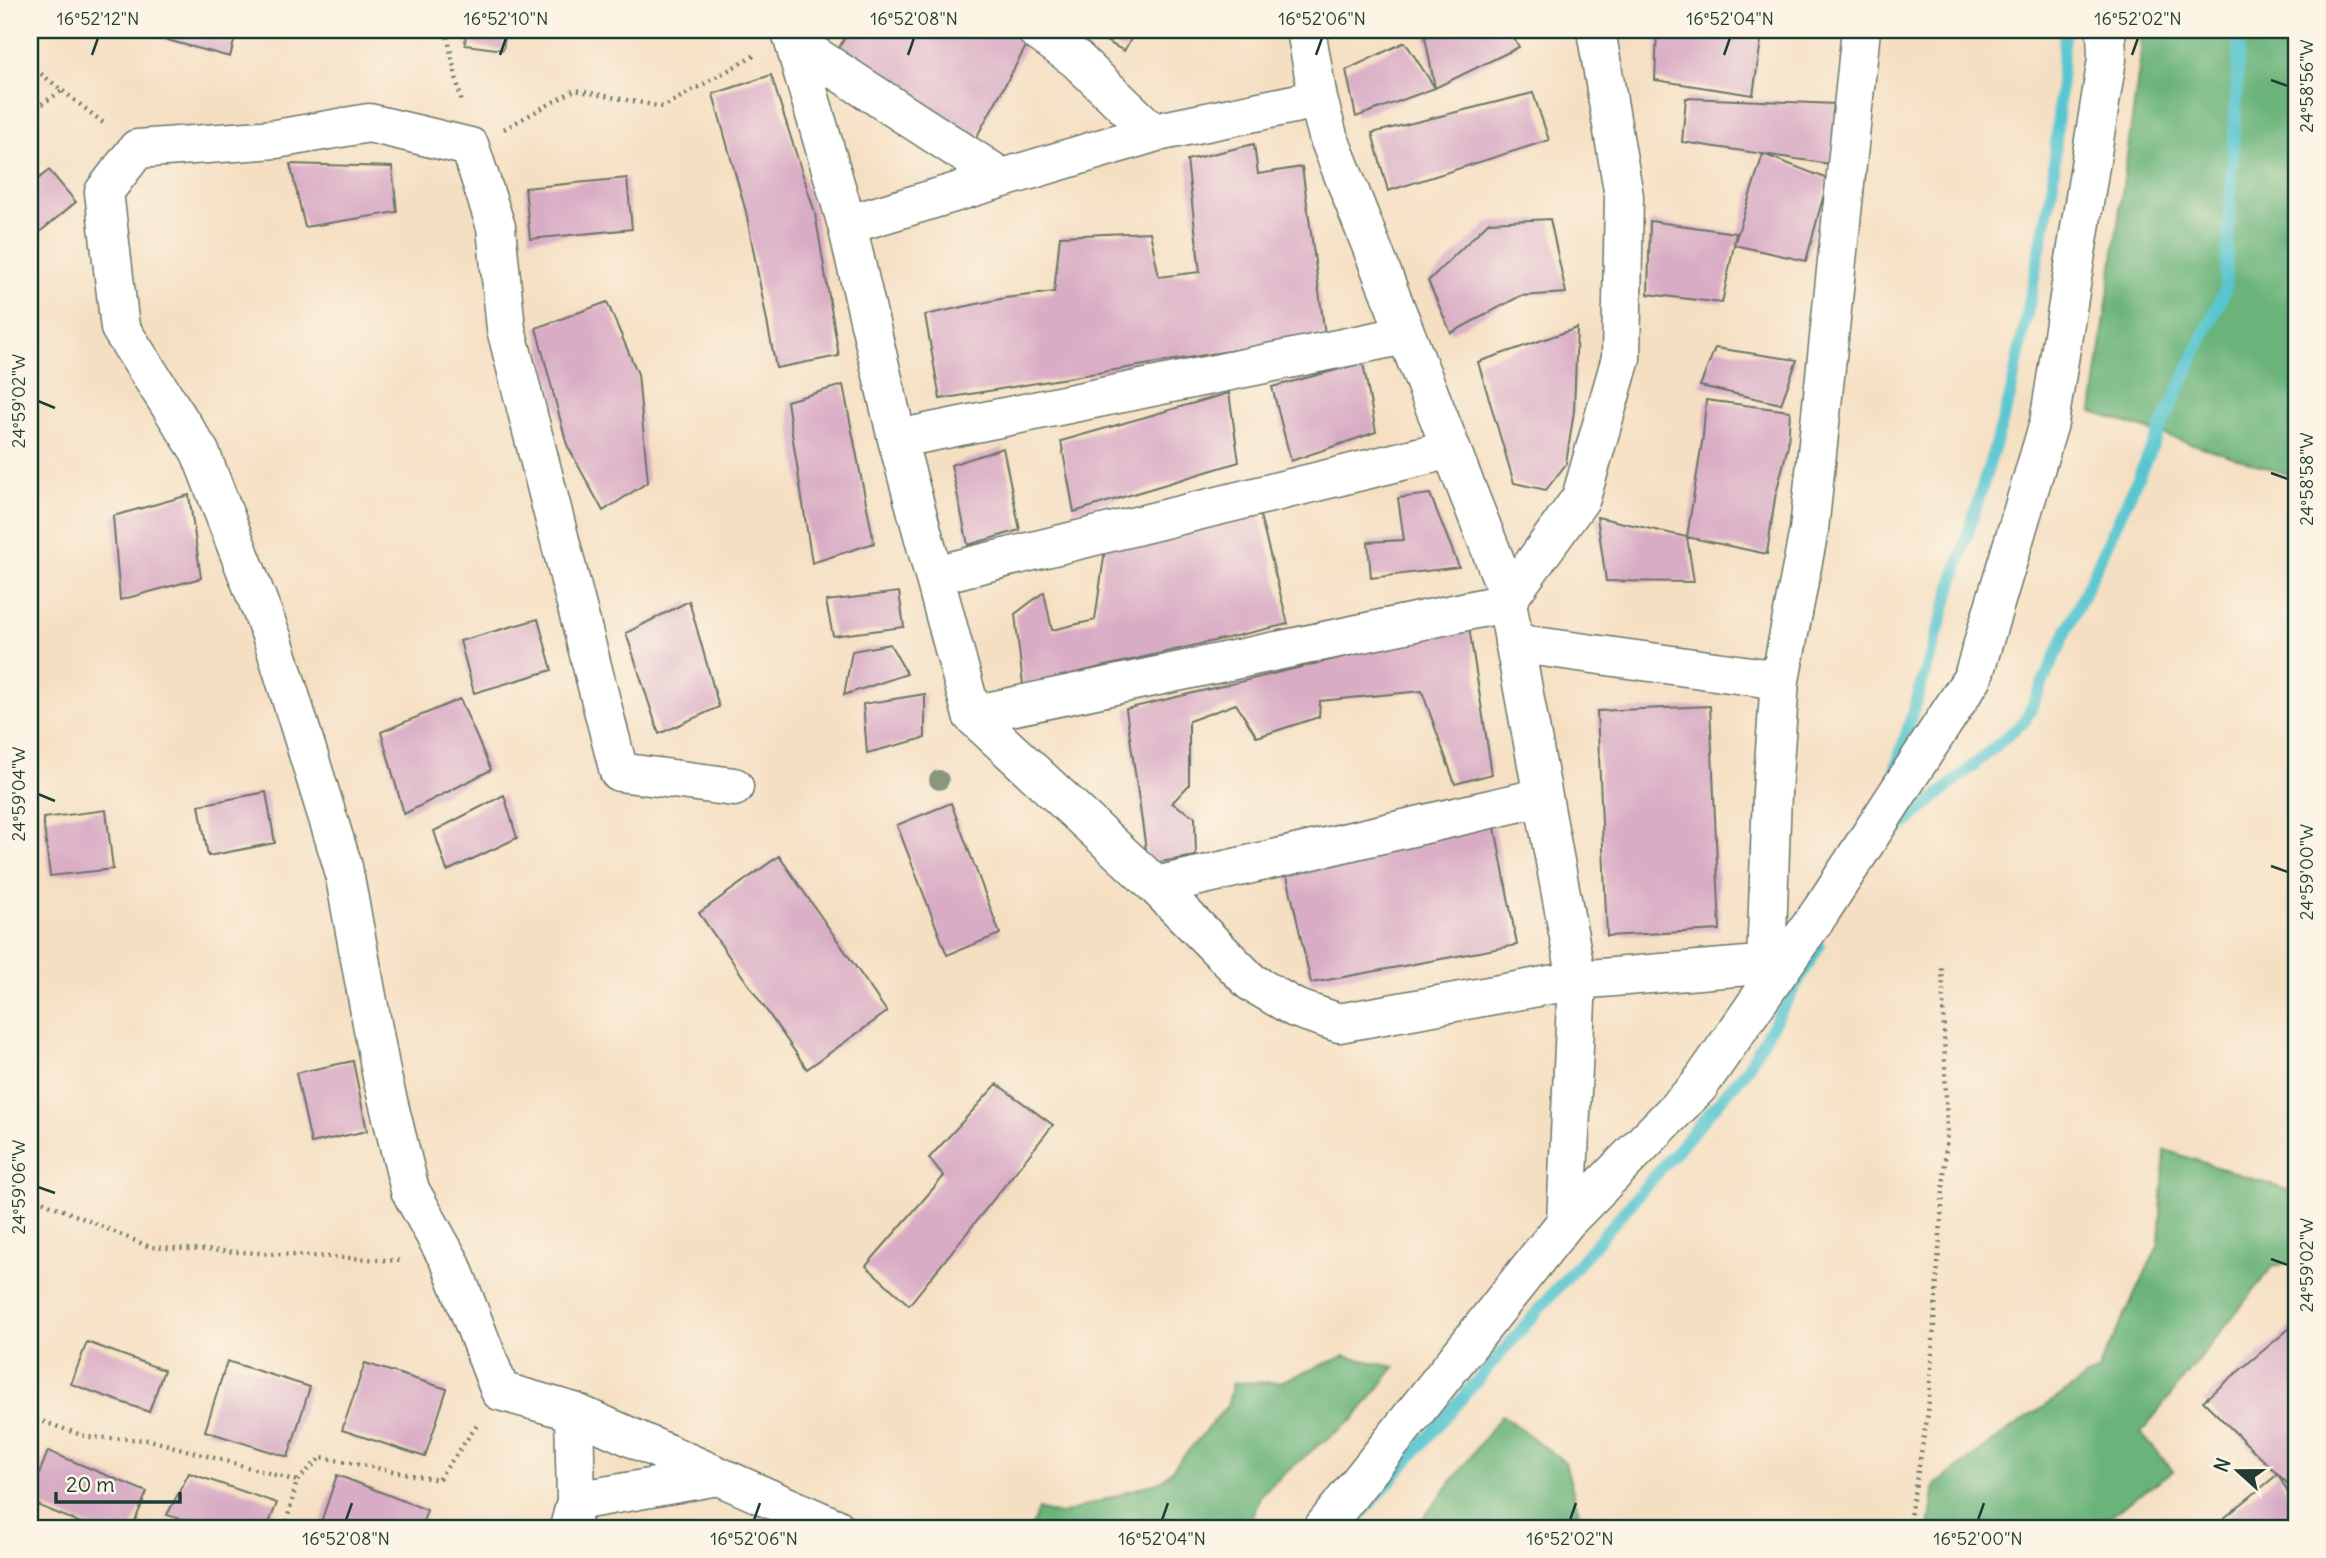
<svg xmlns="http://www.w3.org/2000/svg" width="2326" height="1558" viewBox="0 0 2326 1558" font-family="Delius,sans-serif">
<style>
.forest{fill:#6bb37a;stroke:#457857;stroke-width:2}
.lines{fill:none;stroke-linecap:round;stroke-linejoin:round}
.stream{stroke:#59c6d0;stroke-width:12}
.building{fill:#d9acc5}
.minor-casing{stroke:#6a7666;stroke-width:41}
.path{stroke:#6a7666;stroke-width:4.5;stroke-dasharray:2 5;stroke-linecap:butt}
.minor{stroke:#fff;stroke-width:38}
.tree{fill:#8a967e}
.ticks{fill:none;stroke:#1f3d34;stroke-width:2.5}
.neatline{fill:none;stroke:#1f3d34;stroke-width:2.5}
.ticks-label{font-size:18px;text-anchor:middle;fill:#1f3d34}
</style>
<rect width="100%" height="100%" fill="#fcf5e5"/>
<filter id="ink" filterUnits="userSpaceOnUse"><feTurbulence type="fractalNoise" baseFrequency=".0143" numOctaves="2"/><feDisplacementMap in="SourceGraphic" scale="14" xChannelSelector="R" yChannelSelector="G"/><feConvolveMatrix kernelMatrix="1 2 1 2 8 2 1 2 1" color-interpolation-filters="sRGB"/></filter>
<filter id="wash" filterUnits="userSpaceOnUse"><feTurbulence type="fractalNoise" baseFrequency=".00686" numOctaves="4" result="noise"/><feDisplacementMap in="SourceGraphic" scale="28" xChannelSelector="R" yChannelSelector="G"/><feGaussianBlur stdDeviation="1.57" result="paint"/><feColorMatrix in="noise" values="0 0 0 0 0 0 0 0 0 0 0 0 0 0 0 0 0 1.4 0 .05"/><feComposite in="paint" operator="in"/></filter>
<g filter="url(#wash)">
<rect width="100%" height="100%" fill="#f5dfc2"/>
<path class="forest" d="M 2140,30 L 2296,30 L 2296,477 L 2092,412 L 2141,54 Z
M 2165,1150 L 2296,1193 L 2296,1260 L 2272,1267 L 2141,1433 L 2173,1471 L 2093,1528 L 1929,1528 L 1935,1485 L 2006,1432 L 2098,1370 L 2159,1244 Z
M 1344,1356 L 1395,1367 L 1353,1420 L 1317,1446 L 1261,1494 L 1248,1528 L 1031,1528 L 1038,1509 L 1059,1515 L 1163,1480 L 1227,1406 L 1233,1383 L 1280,1382 Z
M 1502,1415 L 1565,1462 L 1583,1528 L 1416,1528 Z"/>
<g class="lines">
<path class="stream" d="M 1895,770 L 2010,397 L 2052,190 L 2065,30
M 1885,841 L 2025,721 L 2225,290 L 2239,52 L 2238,30
M 1349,1528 L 1745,1072 L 1819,946"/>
</g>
<g id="blocks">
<path class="building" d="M 130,30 L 237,30 L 230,57 Z
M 466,30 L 506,30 L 503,50 L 465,45 Z
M 849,30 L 1009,30 L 1029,41 L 976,138 L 838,50 Z
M 1086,30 L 1136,30 L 1124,51 Z
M 1446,30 L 1509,30 L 1519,47 L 1435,88 L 1425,37 Z
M 1657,30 L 1761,41 L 1753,95 L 1655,80 Z
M 1405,42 L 1435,88 L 1356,117 L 1346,70 Z
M 771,75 L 815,213 L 839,356 L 776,368 L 746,212 L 713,94 Z
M 1533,93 L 1549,140 L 1388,191 L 1372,133 Z
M 1686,98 L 1836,104 L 1830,164 L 1763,154 L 1828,179 L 1806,261 L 1734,245 L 1722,303 L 1648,294 L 1650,221 L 1736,233 L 1734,245 L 1763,154 L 1682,142 Z
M 1254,144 L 1258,174 L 1302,167 L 1325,335 L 940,399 L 925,315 L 1005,298 L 1054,292 L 1060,236 L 1150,232 L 1159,277 L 1200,272 L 1187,160 Z
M 290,164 L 392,167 L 397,212 L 305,227 Z
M 49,170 L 76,202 L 30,240 L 30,186 Z
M 627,178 L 632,229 L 530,239 L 525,188 Z
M 1550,219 L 1566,293 L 1520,296 L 1451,333 L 1428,281 L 1489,222 Z
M 607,302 L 638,374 L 648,482 L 603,511 L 567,445 L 536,328 Z
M 1577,328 L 1574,411 L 1566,464 L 1546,490 L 1514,483 L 1478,362 Z
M 1715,348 L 1797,360 L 1781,404 L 1700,386 Z
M 1363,363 L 1376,432 L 1291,461 L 1272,387 Z
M 843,385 L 874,543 L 812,563 L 787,401 Z
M 1229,393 L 1239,462 L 1074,512 L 1061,441 Z
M 1706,400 L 1790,411 L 1788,446 L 1775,498 L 1767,554 L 1687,537 L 1703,436 Z
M 1003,448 L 1020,530 L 968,545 L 951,465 Z
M 1430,494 L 1459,567 L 1371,578 L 1368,542 L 1404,540 L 1398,498 Z
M 189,495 L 201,578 L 120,600 L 113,516 Z
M 1257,504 L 1288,624 L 1023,685 L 1015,614 L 1044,592 L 1052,630 L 1095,620 L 1106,543 Z
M 1597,517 L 1687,537 L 1694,582 L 1606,581 Z
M 899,592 L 904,627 L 833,636 L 826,601 Z
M 689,601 L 719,707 L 659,734 L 626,633 Z
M 538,619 L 552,670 L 474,693 L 460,641 Z
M 1469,627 L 1492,774 L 1455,784 L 1422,691 L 1320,701 L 1319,717 L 1257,737 L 1236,704 L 1189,721 L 1189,785 L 1172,803 L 1195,817 L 1196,856 L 1148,864 L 1126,709 Z
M 890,644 L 907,674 L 844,695 L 852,651 Z
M 925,694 L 925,738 L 867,753 L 863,704 Z
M 460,699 L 491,770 L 404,814 L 381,732 Z
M 1710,706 L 1720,930 L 1607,936 L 1597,711 Z
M 266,792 L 275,843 L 208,856 L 199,805 Z
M 504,795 L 517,838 L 447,871 L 434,831 Z
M 951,803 L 1000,934 L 947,955 L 897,825 Z
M 106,810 L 113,869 L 50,876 L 43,818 Z
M 1494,822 L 1517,945 L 1311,983 L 1285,867 Z
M 779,856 L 887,1012 L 807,1069 L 699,913 Z
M 353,1061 L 367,1131 L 311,1143 L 296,1073 Z
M 997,1084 L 1053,1125 L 909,1305 L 866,1266 L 944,1176 L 929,1158 Z
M 2296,1323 L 2296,1492 L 2203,1401 Z
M 87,1342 L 164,1370 L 149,1412 L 71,1384 Z
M 227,1361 L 310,1387 L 288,1457 L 205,1431 Z
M 365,1363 L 447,1389 L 425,1457 L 342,1430 Z
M 48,1451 L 147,1492 L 132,1528 L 93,1528 L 30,1502 L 30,1497 Z
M 189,1473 L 277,1503 L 267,1528 L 212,1528 L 167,1515 Z
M 2278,1474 L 2296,1508 L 2296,1528 L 2212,1528 Z
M 337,1475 L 427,1510 L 421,1528 L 319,1528 Z"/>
</g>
</g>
<g filter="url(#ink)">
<use href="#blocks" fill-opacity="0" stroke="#6a7666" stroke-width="2"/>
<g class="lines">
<g class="minor-casing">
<path id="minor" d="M 794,30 L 792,35 L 847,225 L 897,439 L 972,715 L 1156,886 L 1251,982 L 1295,1008 L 1339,1023 L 1577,980 L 1784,963
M 1036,30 L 1076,59 L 1153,133
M 1306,30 L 1318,99 L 1328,136 L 1503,581 L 1577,980 L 1566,1222 L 1323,1528
M 795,43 L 1002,178
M 847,225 L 1153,133 L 1318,99
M 897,439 L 1406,335
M 935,575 L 1451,449
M 1514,643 L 1780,680
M 972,715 L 1505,603 L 1581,498 L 1621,358 L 1624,196 L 1596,30
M 1156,886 L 1543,797
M 1766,965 L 1772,792 L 1780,680 L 1809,530 L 1861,30
M 1566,1222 L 1698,1087 L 1821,911 L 1973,677 L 2049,423 L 2107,59 L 2106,30
M 574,1412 L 836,1528
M 576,1501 L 718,1476
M 569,1528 L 576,1501 L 574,1412 L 500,1391 L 451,1264 L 410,1190 L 382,1077 L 343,867 L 273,640 L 200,452 L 120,328 L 104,192 L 137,149 L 276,139 L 369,123 L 470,147 L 496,227 L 506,329 L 619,772 L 734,787"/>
</g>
<path class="path" d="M 446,30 L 462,104
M 30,65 L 106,125
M 30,112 L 63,90
M 504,129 L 575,90 L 663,107 L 757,54
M 30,1196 L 150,1247 L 403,1261
M 30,1417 L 87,1437 L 150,1440 L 297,1481
M 285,1528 L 297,1481 L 321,1457 L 438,1480 L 478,1424
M 1908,1528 L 1928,1413 L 1947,1131 L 1942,967"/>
<use href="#minor" class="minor"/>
</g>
<circle class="tree" cx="939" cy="780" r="10"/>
</g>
<path class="ticks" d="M 92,55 L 98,38M 500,55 L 506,38M 908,55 L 914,38M 1316,55 L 1322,38M 1724,55 L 1730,38M 2132,55 L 2138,38M 2271,80 L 2288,86M 38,401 L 55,408M 2271,473 L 2288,479M 38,794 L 55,801M 2271,866 L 2288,872M 38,1187 L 55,1193M 2271,1259 L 2288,1265M 346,1520 L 352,1503M 754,1520 L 760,1503M 1162,1520 L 1168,1503M 1570,1520 L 1576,1503M 1978,1520 L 1984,1503"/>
<rect width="2326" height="1558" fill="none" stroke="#fcf5e5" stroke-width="77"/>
<g transform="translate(2238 1471) rotate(291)" stroke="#fcf5e5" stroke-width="5" paint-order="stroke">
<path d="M0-5L12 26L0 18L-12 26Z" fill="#1f3d34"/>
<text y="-10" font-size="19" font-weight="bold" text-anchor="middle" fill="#1f3d34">N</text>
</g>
<path d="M56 1492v10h124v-10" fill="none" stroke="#1f3d34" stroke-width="3.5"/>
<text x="66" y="1492" font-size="21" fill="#1f3d34" stroke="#fcf5e5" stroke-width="5" paint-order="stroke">20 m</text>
<rect x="38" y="38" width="2250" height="1482" class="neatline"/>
<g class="ticks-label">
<text x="98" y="25">16°52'12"N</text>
<text x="506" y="25">16°52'10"N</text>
<text x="914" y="25">16°52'08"N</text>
<text x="1322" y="25">16°52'06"N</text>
<text x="1730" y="25">16°52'04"N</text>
<text x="2138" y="25">16°52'02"N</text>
<text transform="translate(2307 86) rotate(-90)" y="6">24°58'56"W</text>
<text transform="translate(19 401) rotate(-90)" y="6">24°59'02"W</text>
<text transform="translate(2307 479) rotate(-90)" y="6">24°58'58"W</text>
<text transform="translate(19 794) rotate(-90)" y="6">24°59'04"W</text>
<text transform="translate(2307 872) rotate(-90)" y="6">24°59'00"W</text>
<text transform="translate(19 1187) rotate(-90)" y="6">24°59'06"W</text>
<text transform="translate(2307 1265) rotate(-90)" y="6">24°59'02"W</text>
<text x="346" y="1545">16°52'08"N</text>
<text x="754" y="1545">16°52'06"N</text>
<text x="1162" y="1545">16°52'04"N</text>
<text x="1570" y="1545">16°52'02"N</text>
<text x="1978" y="1545">16°52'00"N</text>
</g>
</svg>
